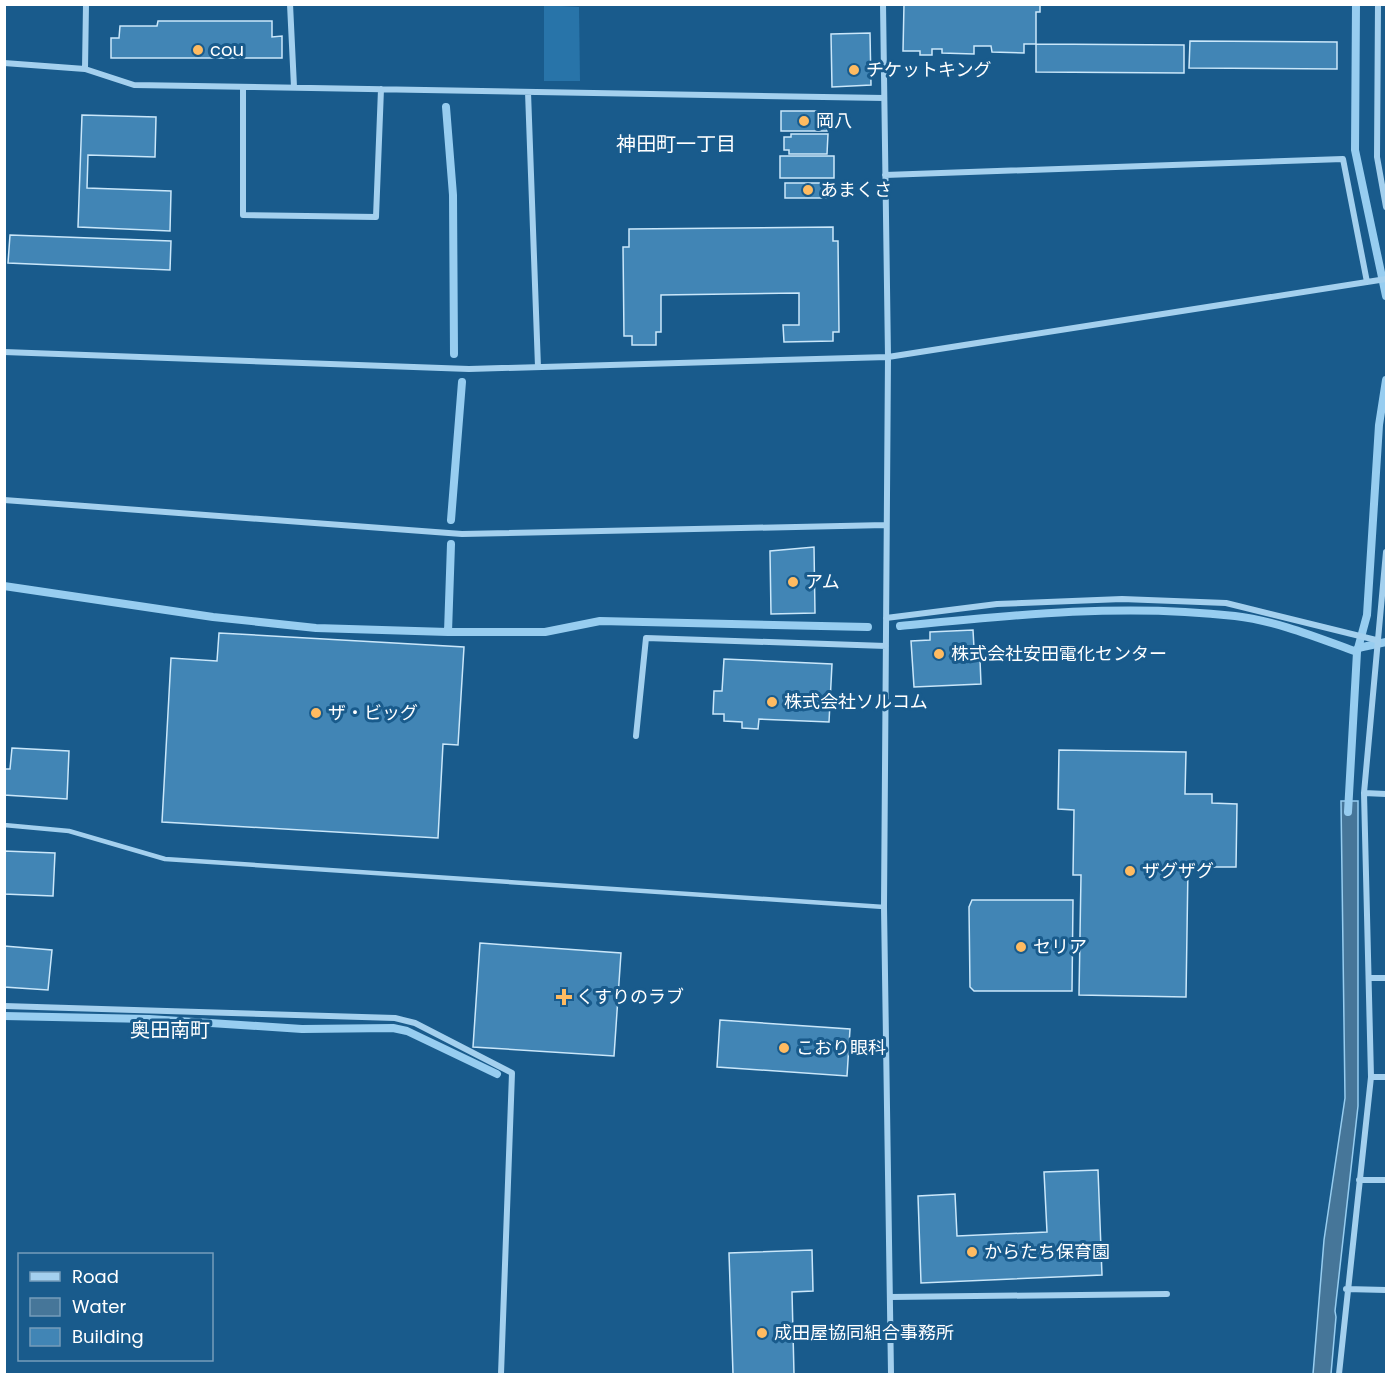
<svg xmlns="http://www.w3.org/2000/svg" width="1391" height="1379" viewBox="0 0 1391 1379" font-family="Poppins,'Noto Sans JP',sans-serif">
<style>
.green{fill:#2874a9}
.water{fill:#467699;stroke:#97cdf0;stroke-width:1.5}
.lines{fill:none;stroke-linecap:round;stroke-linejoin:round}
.stream{stroke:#97cdf0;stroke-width:8}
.building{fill:#4185b5;stroke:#cae7fa;stroke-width:1.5}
.service{stroke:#a4d0ee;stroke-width:4.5}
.minor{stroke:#a4d0ee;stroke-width:6}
.poi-dot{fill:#ffbb61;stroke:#195b8c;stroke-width:2}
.labels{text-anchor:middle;stroke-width:6;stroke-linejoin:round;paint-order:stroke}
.poi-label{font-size:18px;fill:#fff;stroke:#195b8c;text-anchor:start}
.neighbourhood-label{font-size:20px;fill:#fff;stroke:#195b8c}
</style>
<rect width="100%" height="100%" fill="#195b8c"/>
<path class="green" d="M 544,5 L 579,7 L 580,81 L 544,81 Z"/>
<path class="water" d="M 1341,801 L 1358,801 L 1358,1106 L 1335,1311 L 1336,1317 L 1331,1374 L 1313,1374 L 1324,1240 L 1345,1098 Z"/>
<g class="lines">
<path class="stream" d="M 1356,4 L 1355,150 L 1386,296
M 446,107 L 453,195 L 454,354
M 451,520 L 462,382
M 4,586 L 213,617 L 316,628 L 448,632 L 545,632 L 600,621 L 868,627
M 900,626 C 1011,615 1124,603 1235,616 C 1277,621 1318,638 1357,652
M 448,632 L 451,544
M 1358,648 L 1386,642
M 1348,812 L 1357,652 L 1367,615 L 1379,425 L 1386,380
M 4,1016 L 149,1019 L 302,1029 L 393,1028 L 407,1031 L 497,1074"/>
</g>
<path class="building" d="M 904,4 L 1040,4 L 1040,12 L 1036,12 L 1036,44 L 1024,44 L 1024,53 L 992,52 L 991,46 L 974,46 L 974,54 L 942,53 L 942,49 L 932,49 L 932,55 L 920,55 L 920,51 L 903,51 Z
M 158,21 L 272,21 L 272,37 L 282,36 L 282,58 L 111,58 L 111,38 L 119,38 L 120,26 L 157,26 Z
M 870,33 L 871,85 L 832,87 L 831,34 Z
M 1190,41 L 1337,42 L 1337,69 L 1189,68 Z
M 1036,44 L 1184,45 L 1184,73 L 1036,72 Z
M 781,111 L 827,111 L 827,131 L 781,131 Z
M 82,115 L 156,117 L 155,157 L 88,155 L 87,188 L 171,191 L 170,231 L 78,227 Z
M 791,134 L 828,134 L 827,154 L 789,154 L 789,150 L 784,150 L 784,137 L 791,137 Z
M 780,156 L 834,156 L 834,178 L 780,178 Z
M 785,183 L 831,183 L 831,198 L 785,198 Z
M 833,227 L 833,241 L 838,241 L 839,332 L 833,332 L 833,341 L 784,342 L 783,325 L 799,325 L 799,293 L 661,295 L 661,332 L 656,332 L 656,345 L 632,345 L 632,336 L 624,336 L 623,247 L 629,247 L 629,229 Z
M 10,235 L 171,241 L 170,270 L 8,263 Z
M 814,547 L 815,613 L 771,614 L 770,551 Z
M 973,630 L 974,648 L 967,648 L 967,660 L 980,660 L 981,684 L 914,687 L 911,641 L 930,640 L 930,632 Z
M 219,633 L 464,647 L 458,745 L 443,744 L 438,838 L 162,822 L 171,658 L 217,661 Z
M 724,659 L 832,664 L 829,722 L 759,719 L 758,729 L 742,728 L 742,722 L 724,721 L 724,714 L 713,714 L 714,691 L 722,691 Z
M 12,748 L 69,751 L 67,799 L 4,795 L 4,769 L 10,769 Z
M 1059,750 L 1186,752 L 1185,794 L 1212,794 L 1212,803 L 1237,804 L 1236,867 L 1188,867 L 1186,997 L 1079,995 L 1081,875 L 1073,875 L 1074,810 L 1058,809 Z
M 4,851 L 55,853 L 53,896 L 4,894 Z
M 972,900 L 1073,900 L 1072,991 L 974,991 L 970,987 L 969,907 Z
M 480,943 L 621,953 L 614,1056 L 473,1047 Z
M 4,946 L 52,950 L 48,990 L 4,987 Z
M 720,1020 L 850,1029 L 847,1076 L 717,1067 Z
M 1098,1170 L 1102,1275 L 921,1283 L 918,1196 L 955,1194 L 957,1236 L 1047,1232 L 1044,1172 Z
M 812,1250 L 813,1291 L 792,1292 L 794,1374 L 733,1374 L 729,1253 Z"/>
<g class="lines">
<path class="service" d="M 4,825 L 69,831 L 165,859 L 884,907"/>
<path class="minor" d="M 290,4 L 294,87
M 883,4 L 888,357 L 884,907 L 891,1374
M 1378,4 L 1377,157 L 1386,207
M 4,63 L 85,69 L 134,85 L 884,98
M 85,69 L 86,4
M 243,87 L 243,215 L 376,217 L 381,89
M 528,92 L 538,367
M 885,175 L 1343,159 L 1367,282
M 4,352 L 469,369 L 888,357 L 1386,279
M 4,500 L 462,534 L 886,525
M 886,618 L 997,604 L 1122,599 L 1226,603 L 1376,640
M 636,736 L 646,638 L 886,646
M 1364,793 L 1386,794
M 1369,978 L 1386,978
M 4,1006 L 395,1018 L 415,1023 L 512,1073 L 501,1374
M 1371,1077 L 1386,1077
M 1359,1180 L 1386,1180
M 1346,1289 L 1386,1290
M 890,1297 L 1167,1294
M 1339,1374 L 1371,1077 L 1364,793 L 1386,552"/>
</g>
<g class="poi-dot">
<circle cx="198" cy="50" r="6"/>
<circle cx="854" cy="70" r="6"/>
<circle cx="804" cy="121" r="6"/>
<circle cx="808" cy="190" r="6"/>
<circle cx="793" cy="582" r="6"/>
<circle cx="939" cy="654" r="6"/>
<circle cx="772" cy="702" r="6"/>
<circle cx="316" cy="713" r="6"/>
<circle cx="1130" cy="871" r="6"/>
<circle cx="1021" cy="947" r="6"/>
<path d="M561 988h6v6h6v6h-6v6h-6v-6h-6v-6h6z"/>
<circle cx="784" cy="1048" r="6"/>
<circle cx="972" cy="1252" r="6"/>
<circle cx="762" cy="1333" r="6"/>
</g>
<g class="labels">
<g class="poi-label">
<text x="210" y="56">cou</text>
<text x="866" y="76">チケットキング</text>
<text x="816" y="127">岡八</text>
<text x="820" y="196">あまくさ</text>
<text x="805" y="588">アム</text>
<text x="951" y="660">株式会社安田電化センター</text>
<text x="784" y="708">株式会社ソルコム</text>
<text x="328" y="719">ザ・ビッグ</text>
<text x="1142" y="877">ザグザグ</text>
<text x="1033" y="953">セリア</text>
<text x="576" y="1003">くすりのラブ</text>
<text x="796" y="1054">こおり眼科</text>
<text x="984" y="1258">からたち保育園</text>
<text x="774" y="1339">成田屋協同組合事務所</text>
</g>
<g class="neighbourhood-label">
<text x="676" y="151">神田町一丁目</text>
<text x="170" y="1037">奥田南町</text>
</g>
</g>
<rect width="1391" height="1379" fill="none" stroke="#ffffff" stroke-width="12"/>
<rect x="18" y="1253" width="195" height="108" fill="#195b8c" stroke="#759dba" stroke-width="1.5"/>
<rect x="30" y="1272" width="30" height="9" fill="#a4d0ee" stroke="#759dba" stroke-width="1.5"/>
<text x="72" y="1283" font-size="18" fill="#ffffff">Road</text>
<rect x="30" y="1298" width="30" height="18" fill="#467699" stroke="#759dba" stroke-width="1.5"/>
<text x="72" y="1313" font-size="18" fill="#ffffff">Water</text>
<rect x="30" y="1328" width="30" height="18" fill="#4185b5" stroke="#759dba" stroke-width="1.5"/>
<text x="72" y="1343" font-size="18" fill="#ffffff">Building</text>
</svg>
